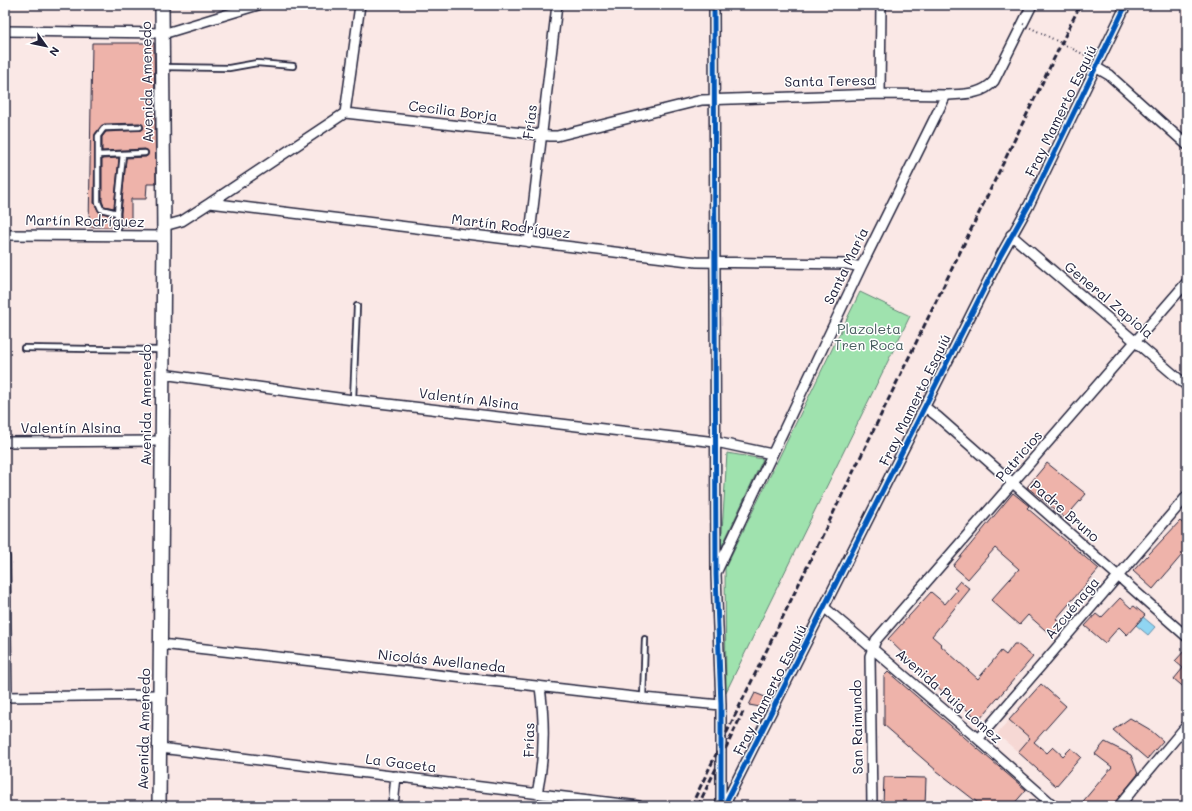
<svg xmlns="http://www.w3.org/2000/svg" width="1192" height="811" viewBox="0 0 1192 811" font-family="Mali,sans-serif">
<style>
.built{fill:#f6d8d4}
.green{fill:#9fe2ae;stroke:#608274}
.water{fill:#90d5f2;stroke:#648da9}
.building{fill:#eeb3aa;stroke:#22223b}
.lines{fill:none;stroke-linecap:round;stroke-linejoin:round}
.lane-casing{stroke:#22223b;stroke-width:8}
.street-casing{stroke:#22223b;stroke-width:12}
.secondary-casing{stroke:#22223b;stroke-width:16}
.lane{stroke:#fff;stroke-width:4.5}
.street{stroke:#fff;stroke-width:9}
.secondary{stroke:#fff;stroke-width:13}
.rail{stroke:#22223b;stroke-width:3;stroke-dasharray:6 3;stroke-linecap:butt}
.path-bridge{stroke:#22223b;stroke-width:2;stroke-dasharray:1 3;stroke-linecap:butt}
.cycleway-casing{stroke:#fff;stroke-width:8}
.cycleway{stroke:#0057b8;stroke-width:5}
.labels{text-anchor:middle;stroke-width:3;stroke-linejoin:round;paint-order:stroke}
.street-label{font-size:14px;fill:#22223b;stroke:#fff}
.park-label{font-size:14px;fill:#485c5e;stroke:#fff}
</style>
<rect width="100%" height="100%" fill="#fae8e6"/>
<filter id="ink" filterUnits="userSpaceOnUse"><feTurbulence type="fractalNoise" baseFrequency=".025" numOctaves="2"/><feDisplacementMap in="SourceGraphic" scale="8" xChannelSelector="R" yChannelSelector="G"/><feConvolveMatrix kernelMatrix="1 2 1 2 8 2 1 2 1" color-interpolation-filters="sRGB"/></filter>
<g filter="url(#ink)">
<path class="built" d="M 1009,720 L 1030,738 L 1018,752 L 997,734 Z"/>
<path class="green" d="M 860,292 L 910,316 L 726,692 L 725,568 Z
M 727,453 L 763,459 L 721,548 Z"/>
<path class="water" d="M 1143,617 L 1155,627 L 1148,635 L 1136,625 Z"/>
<path class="building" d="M 92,43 L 154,43 L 156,184 L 147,184 L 146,199 L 131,199 L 131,227 L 121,227 L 121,213 L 126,158 L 146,157 L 148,154 L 148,151 L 145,149 L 102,151 L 102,137 L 106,132 L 142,130 L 144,127 L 140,123 L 104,124 L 95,134 L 94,203 L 99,212 L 113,216 L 114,227 L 89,227 Z
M 119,158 L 114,208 L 104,206 L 102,201 L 102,159 Z
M 1047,463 L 1086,494 L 1065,518 L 1027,487 Z
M 1013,493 L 1029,506 L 1027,508 L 1099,569 L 1056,619 L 1062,624 L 1052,636 L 1028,615 L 1019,625 L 991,600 L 1019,569 L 995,548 L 968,579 L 953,566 Z
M 1180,521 L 1187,527 L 1187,549 L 1153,589 L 1133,571 Z
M 960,581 L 970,589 L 932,636 L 941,644 L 940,645 L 978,679 L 1001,651 L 1006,655 L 1014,644 L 1017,644 L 1033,657 L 979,720 L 960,704 L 959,705 L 945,694 L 888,639 L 931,592 L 945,604 L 957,590 L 954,588 Z
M 1120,598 L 1131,608 L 1134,606 L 1145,615 L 1127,635 L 1119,627 L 1105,643 L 1085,626 L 1096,614 L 1101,618 Z
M 1187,648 L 1187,690 L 1174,679 L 1183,668 L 1175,661 Z
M 888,672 L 1026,790 L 1012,806 L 982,806 L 937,771 L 884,725 L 884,676 Z
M 1041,684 L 1066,706 L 1034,742 L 1047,753 L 1053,747 L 1063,756 L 1071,748 L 1081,757 L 1056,786 L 1018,752 L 1030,738 L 1009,720 Z
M 755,693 L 765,697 L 760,707 L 749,705 Z
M 1130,718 L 1149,729 L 1163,741 L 1147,759 L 1113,730 Z
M 1105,742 L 1131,755 L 1138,774 L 1112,806 L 1079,806 L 1112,767 L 1095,754 Z
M 884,777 L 926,778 L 925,806 L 883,806 Z"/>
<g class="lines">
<g class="lane-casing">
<path id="lane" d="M 163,67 L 229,68 L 257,63 L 293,66
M 98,155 L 145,153
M 117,213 L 101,209 L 98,202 L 98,136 L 104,128 L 140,127
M 118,236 L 117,213 L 123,154
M 24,348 L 162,350
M 353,400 L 357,306
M 643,698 L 645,639"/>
</g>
<g class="street-casing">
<path id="street" d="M 714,5 L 716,575 L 721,705 L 721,806
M 5,31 L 166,33 L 258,5
M 1097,68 L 1109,75 L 1187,145
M 880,94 L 881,5
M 345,113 L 360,5
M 210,203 L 345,113 L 550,136 L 557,136 L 702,100 L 880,94 L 946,95
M 164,226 L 182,221 L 210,203 L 697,262 L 847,264 L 861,267
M 5,235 L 164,236
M 1011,235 L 1187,386
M 529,242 L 557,5
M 162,374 L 353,400 L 716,442 L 772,454
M 925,407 L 938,417 L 1187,637
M 5,442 L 162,441
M 5,557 L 7,697
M 717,571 L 861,267 L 946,95 C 964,94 982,95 994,81 L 1032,5
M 825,608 L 978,739 L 1054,806
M 161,644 L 643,698 L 721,705
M 5,697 L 161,695
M 978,739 L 1187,496
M 160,748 L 639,806
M 537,794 C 545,757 545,724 540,687
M 393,806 L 396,776
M 724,806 L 1001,255 L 1029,205 L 1126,5
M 872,806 L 870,656 L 876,640 L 1187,282
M 1119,806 L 1187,725"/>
</g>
<g class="secondary-casing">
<path id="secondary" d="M 159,806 L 164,236 L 162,5"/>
</g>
<use href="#lane" class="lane"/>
<use href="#street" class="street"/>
<use href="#secondary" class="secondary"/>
<path class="rail" d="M 691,806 L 1080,5
M 698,806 L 743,712"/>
<path class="path-bridge" d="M 1023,24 L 1099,62"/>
<g class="cycleway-casing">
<path id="cycleway" d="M 714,5 L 716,575 L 721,705 L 721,806
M 724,806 L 1001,255 L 1029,205 L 1126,5"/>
</g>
<use href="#cycleway" class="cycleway"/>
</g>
</g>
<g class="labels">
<g class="street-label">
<text transform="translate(830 81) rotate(-1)" y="5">Santa Teresa</text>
<text transform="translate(147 82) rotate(-91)" y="5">Avenida Amenedo</text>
<text transform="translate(453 111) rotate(7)" y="5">Cecilia Borja</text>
<text transform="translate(1061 111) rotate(-64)" y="5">Fray Mamerto Esquiú</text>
<text transform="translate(530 122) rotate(-83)" y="5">Frías</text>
<text transform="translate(85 221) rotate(1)" y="5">Martín Rodríguez</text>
<text transform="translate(511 226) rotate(7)" y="5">Martín Rodríguez</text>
<text transform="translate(846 266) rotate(-64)" y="5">Santa María</text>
<text transform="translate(1109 300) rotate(40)" y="5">General Zapiola</text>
<text transform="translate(469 399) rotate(7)" y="5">Valentín Alsina</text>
<text transform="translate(915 400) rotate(-64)" y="5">Fray Mamerto Esquiú</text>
<text transform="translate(146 405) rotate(-90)" y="5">Avenida Amenedo</text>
<text x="71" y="433">Valentín Alsina</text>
<text transform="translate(1019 456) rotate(-49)" y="5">Patricios</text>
<text transform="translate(1065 511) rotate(41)" y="5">Padre Bruno</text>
<text transform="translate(1072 608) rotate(-50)" y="5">Azcuénaga</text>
<text transform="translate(442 661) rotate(6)" y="5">Nicolás Avellaneda</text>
<text transform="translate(770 690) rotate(-63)" y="5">Fray Mamerto Esquiú</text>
<text transform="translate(949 696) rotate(41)" y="5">Avenida Puig Lomez</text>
<text transform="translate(857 727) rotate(-91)" y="5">San Raimundo</text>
<text transform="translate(144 729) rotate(-89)" y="5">Avenida Amenedo</text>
<text transform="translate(529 740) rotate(-89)" y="5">Frías</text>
<text transform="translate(401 763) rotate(7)" y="5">La Gaceta</text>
</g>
<g class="park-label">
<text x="869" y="334">Plazoleta<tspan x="869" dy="16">Tren Roca</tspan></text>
</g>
</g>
<rect width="1192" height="811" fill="none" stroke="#fff" stroke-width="20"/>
<rect x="10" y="10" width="1172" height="791" fill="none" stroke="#22223b" stroke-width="1.5" filter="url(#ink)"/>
<g transform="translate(46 46) rotate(123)" stroke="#ffffff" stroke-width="3" paint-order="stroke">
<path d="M0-3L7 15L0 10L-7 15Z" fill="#22223b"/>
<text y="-6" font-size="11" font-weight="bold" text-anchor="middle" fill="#22223b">N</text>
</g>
</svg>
